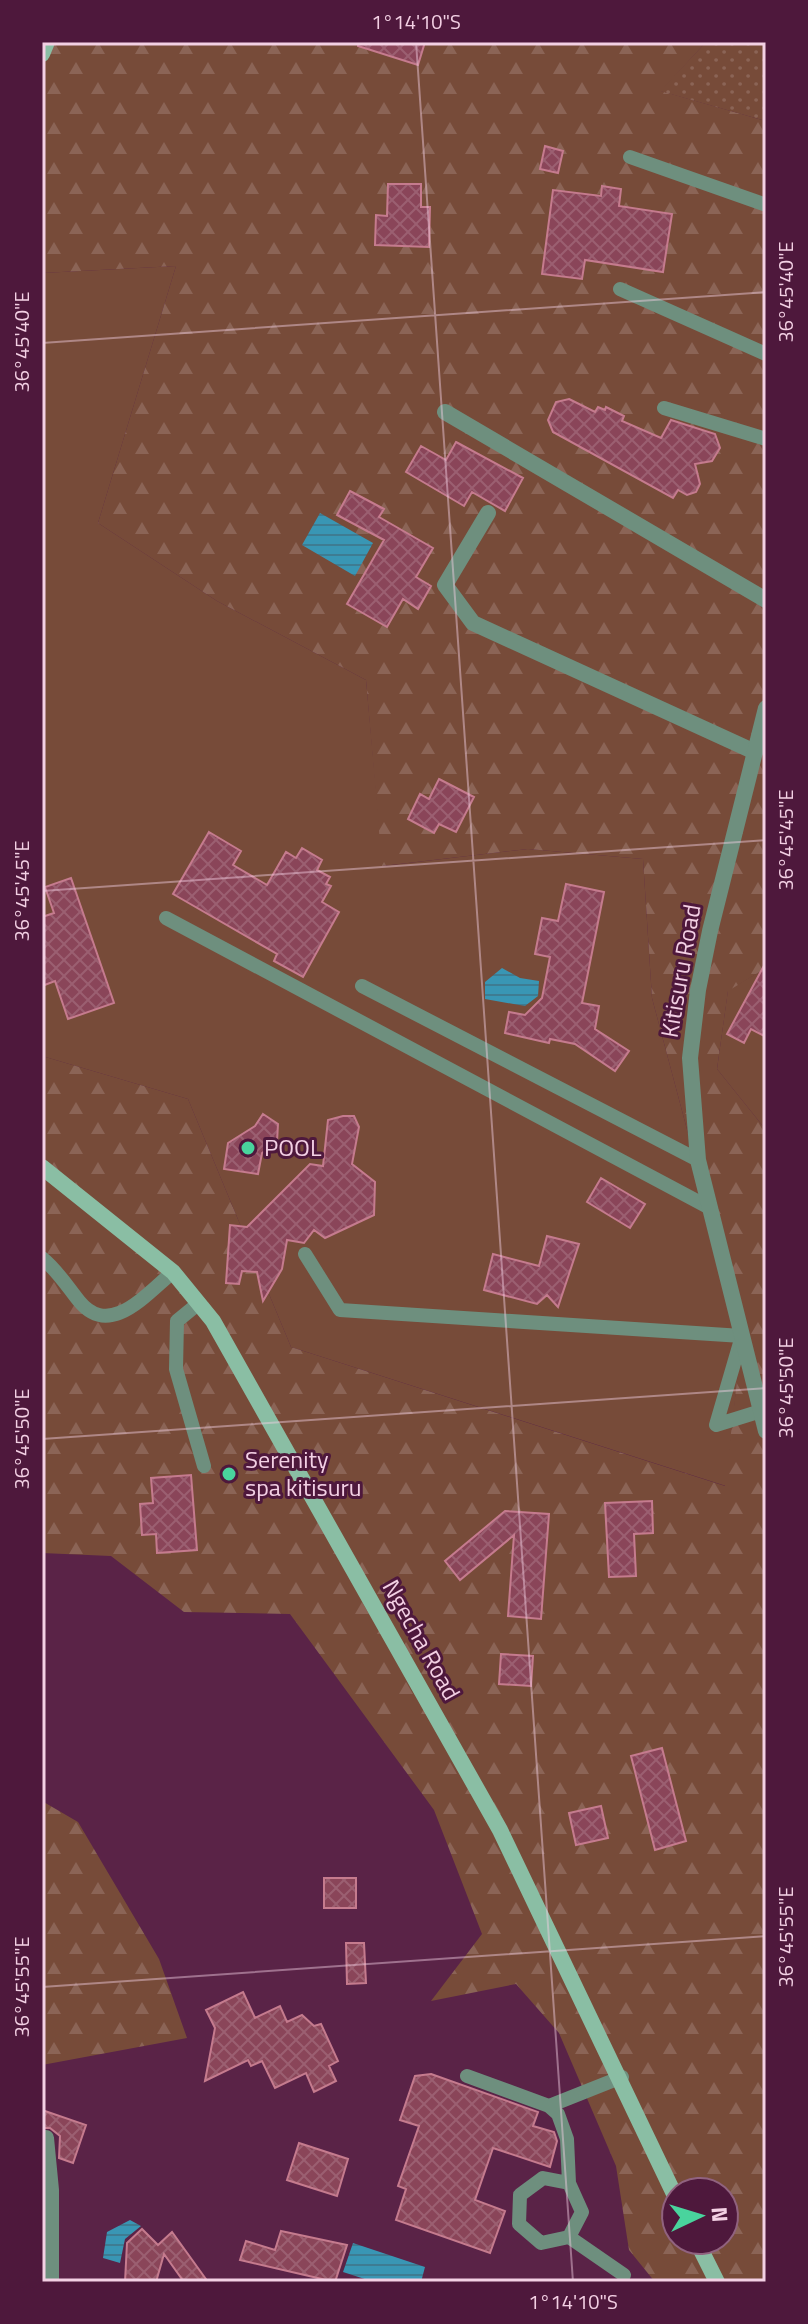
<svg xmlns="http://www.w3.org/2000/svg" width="808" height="2324" viewBox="0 0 808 2324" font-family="'Titillium Web',sans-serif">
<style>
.grass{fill:#774b39}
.forest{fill:url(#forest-firs);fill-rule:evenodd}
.park{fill:url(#park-dots)}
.water{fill:url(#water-rules)}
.building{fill:url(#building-cross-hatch);stroke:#c57b8e;stroke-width:2}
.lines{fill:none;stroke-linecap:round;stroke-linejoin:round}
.service{stroke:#6e8f7e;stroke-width:14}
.minor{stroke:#6e8f7e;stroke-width:16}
.tertiary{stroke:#6e8f7e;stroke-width:16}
.secondary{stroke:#8abea4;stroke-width:16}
.ticks{fill:none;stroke:#f3d0e4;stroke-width:2;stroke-opacity:0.45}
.poi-dot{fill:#49d49d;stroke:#4e183c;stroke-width:3}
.labels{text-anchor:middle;stroke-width:6;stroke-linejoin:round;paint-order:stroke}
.street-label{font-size:24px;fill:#f3d0e4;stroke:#4e183c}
.poi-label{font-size:24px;fill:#f3d0e4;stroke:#4e183c;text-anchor:start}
.neatline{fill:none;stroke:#f3d0e4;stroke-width:3}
.ticks-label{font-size:20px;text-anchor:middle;fill:#f3d0e4}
</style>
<defs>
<pattern id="forest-firs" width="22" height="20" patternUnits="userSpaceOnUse" patternTransform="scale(2)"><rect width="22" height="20" fill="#774b39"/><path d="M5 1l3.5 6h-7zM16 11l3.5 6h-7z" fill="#8b6456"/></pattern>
<pattern id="park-dots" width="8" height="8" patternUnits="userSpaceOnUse" patternTransform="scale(2)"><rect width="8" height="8" fill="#774b39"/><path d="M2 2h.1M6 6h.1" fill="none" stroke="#8b6456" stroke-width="1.8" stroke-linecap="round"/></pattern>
<pattern id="water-rules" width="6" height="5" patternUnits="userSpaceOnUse" patternTransform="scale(2)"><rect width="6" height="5" fill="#3996b4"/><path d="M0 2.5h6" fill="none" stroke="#3e7c92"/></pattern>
<pattern id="building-cross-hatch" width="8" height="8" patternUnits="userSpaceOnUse" patternTransform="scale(2)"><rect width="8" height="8" fill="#8a4559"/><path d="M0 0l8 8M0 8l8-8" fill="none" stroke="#9b5f71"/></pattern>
</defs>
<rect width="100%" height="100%" fill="#5a2347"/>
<path class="grass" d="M 176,266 L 98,523 L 217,601 L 366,680 L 383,866 L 528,849 L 643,859 L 652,998 L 742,1336 L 726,1486 L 291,1347 L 188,1099 L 42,1056 L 42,273 Z
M 766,968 L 766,1130 L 717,1069 L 728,990 Z"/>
<path class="forest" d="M 42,42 L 706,42 L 661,91 L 766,121 L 766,968 L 728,991 L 717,1069 L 766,1130 L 766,2282 L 655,2282 L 629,2250 L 616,2166 L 559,2033 L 516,1984 L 431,2001 L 482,1934 L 434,1810 L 290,1614 L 184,1612 L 111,1556 L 42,1553 L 42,1056 L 188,1099 L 291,1347 L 725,1486 L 742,1336 L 652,998 L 643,859 L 528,849 L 382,866 L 366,680 L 217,601 L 98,523 L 176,266 L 42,273 ZM 676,2192 L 724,2192 L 724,2240 L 676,2240 Z
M 42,1801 L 78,1822 L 159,1959 L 187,2038 L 42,2065 Z"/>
<path class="park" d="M 706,42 L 766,42 L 766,121 L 660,91 Z"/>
<path class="water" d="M 320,513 L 373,543 L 355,576 L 302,545 Z
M 502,968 L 520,978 L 539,981 L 538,996 L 525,1006 L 485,999 L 485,982 Z
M 130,2220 L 141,2226 L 125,2239 L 120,2263 L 103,2258 L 107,2232 Z
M 353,2243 L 425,2267 L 421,2282 L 374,2282 L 343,2272 Z"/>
<path class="building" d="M 358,42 L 425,42 L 418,65 L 358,46 Z
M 545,146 L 563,151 L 558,173 L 540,169 Z
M 388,184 L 421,184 L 421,207 L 430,207 L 429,247 L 375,245 L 376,215 L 387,216 Z
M 602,186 L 621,189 L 619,206 L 672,214 L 663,272 L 585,260 L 582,279 L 542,274 L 553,190 L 601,196 Z
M 569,399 L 595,412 L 598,407 L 605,410 L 606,407 L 624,416 L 622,421 L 661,438 L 671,420 L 715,434 L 720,448 L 712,461 L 695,464 L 700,484 L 696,492 L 687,495 L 678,490 L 673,498 L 553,432 L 548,420 L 556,402 Z
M 456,442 L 523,478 L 505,511 L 472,492 L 464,506 L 406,472 L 421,446 L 446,460 Z
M 350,491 L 384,509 L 379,517 L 433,548 L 416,577 L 431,586 L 418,609 L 403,599 L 387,627 L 347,604 L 384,540 L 337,515 Z
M 439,779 L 474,797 L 456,832 L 439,824 L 434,833 L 408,819 L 420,794 L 429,799 Z
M 209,832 L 241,851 L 233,865 L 267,885 L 286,852 L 296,858 L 302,848 L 322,860 L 317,870 L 330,877 L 326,884 L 331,886 L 322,902 L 339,912 L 303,977 L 274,961 L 277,954 L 173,894 Z
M 71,878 L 114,1003 L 68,1019 L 55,981 L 42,986 L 42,917 L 54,913 L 45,887 Z
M 566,884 L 604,892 L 582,1003 L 599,1006 L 595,1029 L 629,1051 L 615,1071 L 575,1044 L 550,1039 L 549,1043 L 505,1033 L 509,1012 L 525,1015 L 542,998 L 550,957 L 535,954 L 542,918 L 558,921 Z
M 766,962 L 766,1037 L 751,1029 L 744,1043 L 727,1034 Z
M 263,1114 L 278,1124 L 277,1142 L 262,1153 L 258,1174 L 224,1169 L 228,1143 L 255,1126 Z
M 343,1116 L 354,1116 L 359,1127 L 352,1164 L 375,1182 L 374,1215 L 325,1238 L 314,1230 L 304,1243 L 287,1240 L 282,1269 L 263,1301 L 257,1272 L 242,1271 L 239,1284 L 226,1283 L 230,1225 L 247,1227 L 310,1164 L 323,1166 L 328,1120 Z
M 601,1178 L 645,1204 L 630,1228 L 587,1202 Z
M 547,1236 L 579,1244 L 558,1307 L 547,1295 L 537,1304 L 484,1290 L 493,1254 L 539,1266 Z
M 191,1475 L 197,1550 L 157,1553 L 156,1534 L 142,1535 L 140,1504 L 153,1503 L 151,1478 Z
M 652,1501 L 653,1533 L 634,1534 L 636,1576 L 609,1577 L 605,1503 Z
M 505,1511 L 549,1514 L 541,1619 L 508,1616 L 514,1535 L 460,1580 L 445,1561 Z
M 501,1654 L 533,1656 L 531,1686 L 499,1684 Z
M 662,1748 L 686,1841 L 655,1850 L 631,1756 Z
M 601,1806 L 608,1838 L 576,1845 L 569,1813 Z
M 324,1878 L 356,1878 L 356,1908 L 324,1908 Z
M 346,1943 L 364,1943 L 366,1983 L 347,1984 Z
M 243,1992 L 255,2018 L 280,2006 L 287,2022 L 302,2015 L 314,2026 L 321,2024 L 338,2061 L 329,2066 L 336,2081 L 314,2092 L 306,2073 L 275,2088 L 262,2061 L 251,2066 L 248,2060 L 205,2081 L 215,2028 L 206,2010 Z
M 431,2074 L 538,2112 L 533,2126 L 554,2132 L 557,2141 L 550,2167 L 493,2148 L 475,2200 L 505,2211 L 490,2253 L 396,2220 L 406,2189 L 398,2186 L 419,2126 L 400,2120 L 415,2076 Z
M 42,2110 L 86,2125 L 73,2163 L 59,2158 L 60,2136 L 50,2128 L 42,2128 Z
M 299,2143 L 348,2159 L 337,2196 L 287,2180 Z
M 142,2229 L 158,2245 L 172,2232 L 208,2282 L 184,2282 L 164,2254 L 156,2282 L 125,2282 L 127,2243 Z
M 281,2231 L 347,2245 L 335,2282 L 240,2260 L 246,2241 L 275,2250 Z"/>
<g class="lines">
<path class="service" d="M 630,157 L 766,205
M 620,289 L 766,354
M 664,408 L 766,439
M 166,918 L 710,1208
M 362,986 L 698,1160
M 305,1254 L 340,1310 L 742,1336 L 716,1425 L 761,1411
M 42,1258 C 57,1270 67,1286 79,1301 C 110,1339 146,1294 173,1272
M 199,1303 L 177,1321 L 176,1369 L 204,1466
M 467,2076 L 549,2106 L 558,2114 L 567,2139 L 569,2183 L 582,2212 L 569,2237 L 541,2243 L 519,2224 L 520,2195 L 543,2178 L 569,2183
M 549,2106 L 622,2077
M 569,2237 L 624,2275"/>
<path class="minor" d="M 445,412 L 766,600
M 488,513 L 445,585 L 473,623 L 755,752
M 46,2138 L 51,2190 L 51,2282"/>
<path class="tertiary" d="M 766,708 L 710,931 L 698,990 L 690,1058 L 698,1160 L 766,1431"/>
<path class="secondary" d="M 42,54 L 47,42
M 42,1167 L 173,1272 L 213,1321 L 500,1830 L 676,2198
M 696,2240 L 717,2282"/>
</g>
<path class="ticks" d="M 416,42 L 573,2282M 42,343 L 766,292M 42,891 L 766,840M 42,1439 L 766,1388M 42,1987 L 766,1936"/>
<g class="poi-dot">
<circle cx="248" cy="1148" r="8"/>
<circle cx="229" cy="1474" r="8"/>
</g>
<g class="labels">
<g class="street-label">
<text transform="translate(681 971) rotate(-80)" y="8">Kitisuru Road</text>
<text transform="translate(421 1640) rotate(61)" y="8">Ngecha Road</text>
</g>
<g class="poi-label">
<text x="264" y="1156">POOL</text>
<text x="245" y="1468">Serenity<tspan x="245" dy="28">spa kitisuru</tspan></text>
</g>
</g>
<rect width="808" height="2324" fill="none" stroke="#4e183c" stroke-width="88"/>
<g transform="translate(700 2216) rotate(86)"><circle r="38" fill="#4e183c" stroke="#90627f" stroke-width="2"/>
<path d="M0-6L14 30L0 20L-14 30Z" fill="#49d49d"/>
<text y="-12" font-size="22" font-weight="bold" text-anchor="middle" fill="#f3d0e4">N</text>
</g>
<rect x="44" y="44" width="720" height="2236" class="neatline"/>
<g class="ticks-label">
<text x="416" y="29">1°14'10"S</text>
<text transform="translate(786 292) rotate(-90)" y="7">36°45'40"E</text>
<text transform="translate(22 342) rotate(-90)" y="7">36°45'40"E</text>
<text transform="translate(786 840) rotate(-90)" y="7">36°45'45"E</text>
<text transform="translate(22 891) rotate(-90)" y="7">36°45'45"E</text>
<text transform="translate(786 1388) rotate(-90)" y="7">36°45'50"E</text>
<text transform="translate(22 1439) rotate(-90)" y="7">36°45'50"E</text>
<text transform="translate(786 1937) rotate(-90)" y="7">36°45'55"E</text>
<text transform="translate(22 1987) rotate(-90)" y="7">36°45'55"E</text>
<text x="573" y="2309">1°14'10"S</text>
</g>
</svg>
